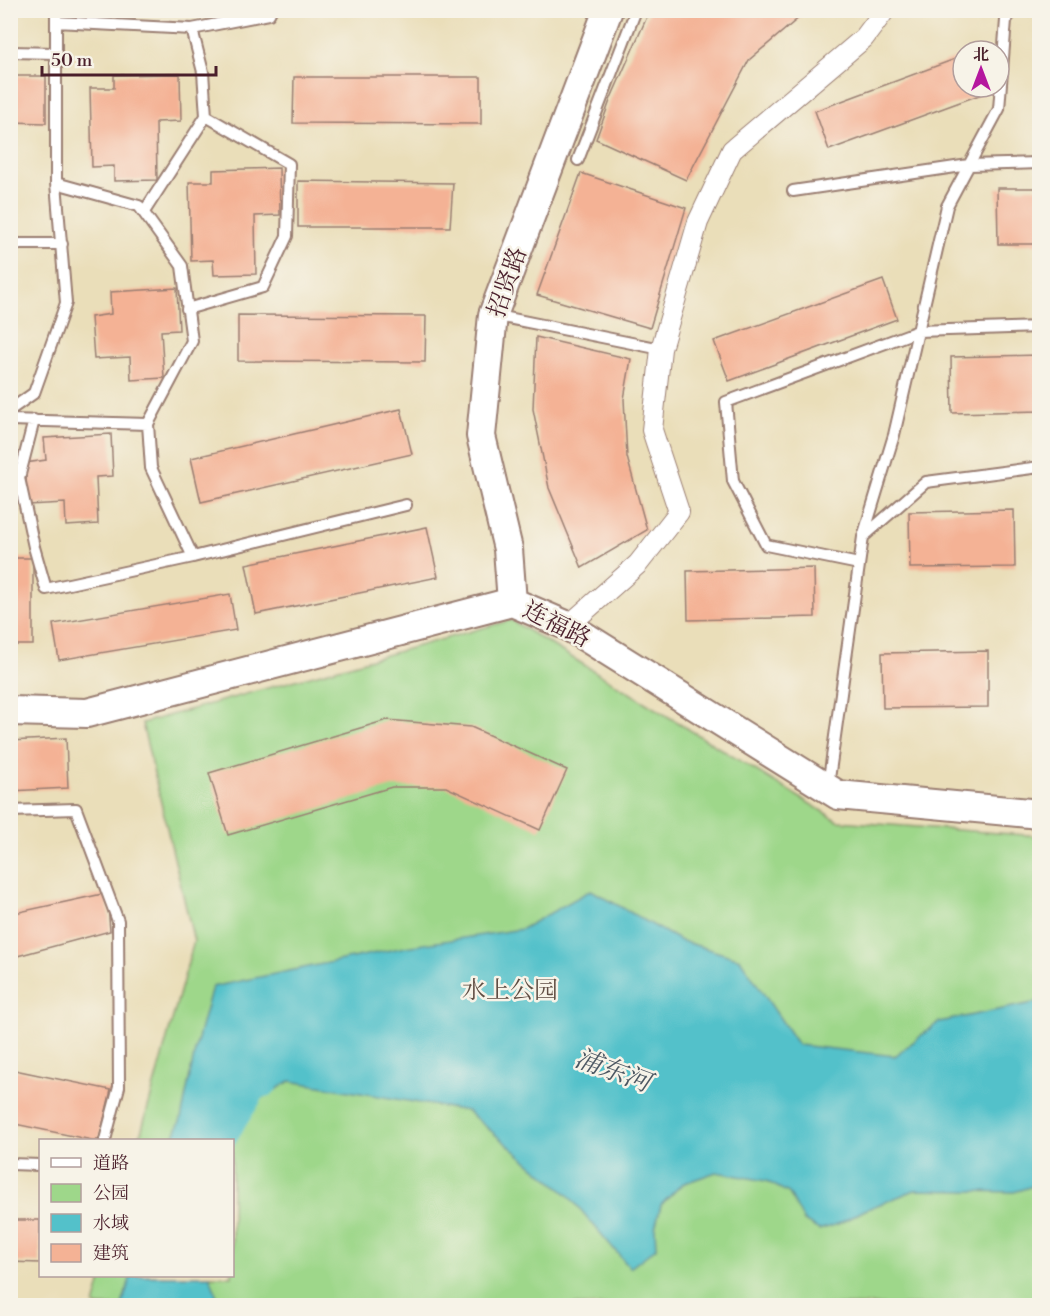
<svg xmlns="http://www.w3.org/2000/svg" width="1050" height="1316" viewBox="0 0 1050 1316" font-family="'Libre Bodoni','Noto Serif SC',serif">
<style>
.green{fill:#9ed78a;stroke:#747b5a;stroke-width:1.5}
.water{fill:#53c1ca;stroke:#4e707a;stroke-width:1.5}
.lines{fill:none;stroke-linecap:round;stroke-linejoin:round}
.river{stroke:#53c1ca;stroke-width:42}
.building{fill:#f4b295}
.lane-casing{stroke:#9a7e72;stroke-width:14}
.street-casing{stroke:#9a7e72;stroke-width:22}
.secondary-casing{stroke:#9a7e72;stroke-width:32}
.lane{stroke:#fff;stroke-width:10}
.street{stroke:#fff;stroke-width:20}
.secondary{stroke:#fff;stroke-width:28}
.labels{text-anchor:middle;stroke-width:5;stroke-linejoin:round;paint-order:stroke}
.street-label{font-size:24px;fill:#4a1f2b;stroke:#f7f3e8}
.park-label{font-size:24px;fill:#5f4d43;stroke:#f7f3e8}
.water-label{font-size:26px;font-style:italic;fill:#4d5863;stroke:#f7f3e8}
</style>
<rect width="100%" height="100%" fill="#f7f3e8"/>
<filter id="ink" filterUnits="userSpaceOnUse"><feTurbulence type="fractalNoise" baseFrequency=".0167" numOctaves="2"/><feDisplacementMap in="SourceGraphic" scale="12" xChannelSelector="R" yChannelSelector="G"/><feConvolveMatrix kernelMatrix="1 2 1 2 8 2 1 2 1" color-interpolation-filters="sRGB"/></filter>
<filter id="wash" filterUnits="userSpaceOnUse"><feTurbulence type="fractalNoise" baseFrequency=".008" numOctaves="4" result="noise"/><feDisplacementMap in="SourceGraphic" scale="24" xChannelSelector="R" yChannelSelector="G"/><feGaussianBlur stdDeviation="1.35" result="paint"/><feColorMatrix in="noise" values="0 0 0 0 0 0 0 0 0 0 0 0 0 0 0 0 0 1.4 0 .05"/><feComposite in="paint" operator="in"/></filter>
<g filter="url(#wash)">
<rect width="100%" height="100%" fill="#eadeb9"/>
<path class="green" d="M 511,620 L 838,821 L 1039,836 L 1039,1305 L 94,1306 L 102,1276 L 232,1276 L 232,1140 L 139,1140 L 194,941 L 142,723 Z"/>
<path class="water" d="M 591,890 L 679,940 L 740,959 L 798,1045 L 895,1056 L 939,1022 L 1038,1002 L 1039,999 L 1039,1184 L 1014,1192 L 915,1190 L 865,1210 L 838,1224 L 819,1230 L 804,1221 L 789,1193 L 766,1181 L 716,1172 L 682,1184 L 661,1205 L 655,1228 L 656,1248 L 630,1268 L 569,1196 L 467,1111 L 290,1081 L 220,1124 L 215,1140 L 172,1140 L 181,1119 L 196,1046 L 212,987 L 405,947 L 522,929 Z
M 131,1276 L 210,1276 L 219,1303 L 219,1305 L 122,1305 Z"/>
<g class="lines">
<path class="river" d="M 212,1140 L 250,1080 L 260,1077"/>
</g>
<g id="blocks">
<path class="building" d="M 650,10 L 808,10 L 749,60 L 686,180 L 596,139 L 611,98 Z
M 963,56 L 963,87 L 1001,87 L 829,150 L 815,111 Z
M 180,74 L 181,121 L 156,122 L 157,180 L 114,181 L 114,166 L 92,167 L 90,88 L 114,88 L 114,75 Z
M 10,76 L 46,76 L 46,123 L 10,122 Z
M 294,77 L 481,77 L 481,124 L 293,123 Z
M 279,168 L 280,215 L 255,216 L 256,274 L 214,275 L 213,260 L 191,261 L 189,182 L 213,182 L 213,170 Z
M 581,173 L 686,208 L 650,328 L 537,295 Z
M 298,181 L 453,183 L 450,227 L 298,227 Z
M 997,188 L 1040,188 L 1040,244 L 998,244 Z
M 883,280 L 897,319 L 729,381 L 714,341 Z
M 177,288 L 179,330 L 161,331 L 164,378 L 131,380 L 130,357 L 94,359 L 91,317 L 111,314 L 110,292 Z
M 238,315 L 426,316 L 425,362 L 238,361 Z
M 536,337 L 631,359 L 624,399 L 627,457 L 647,530 L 582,568 L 549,488 L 533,409 Z
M 1040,355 L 1040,411 L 952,413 L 951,357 Z
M 401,409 L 412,454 L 201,502 L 191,458 Z
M 111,434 L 113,476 L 96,477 L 98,524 L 66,526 L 65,503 L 28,505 L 25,463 L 46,460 L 44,438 Z
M 1014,510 L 1015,567 L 910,568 L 909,512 Z
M 427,527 L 438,577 L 256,614 L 246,564 Z
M 10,558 L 33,558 L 33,645 L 10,645 Z
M 814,568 L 815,617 L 688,620 L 687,571 Z
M 230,594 L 236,630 L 59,660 L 53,624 Z
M 988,651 L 988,707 L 883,708 L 882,653 Z
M 387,720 L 471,727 L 567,770 L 540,830 L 446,787 L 392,787 L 228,835 L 209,773 Z
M 66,738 L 68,788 L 10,791 L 10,741 Z
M 107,893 L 110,931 L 10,958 L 10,914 Z
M 10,1069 L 111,1090 L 99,1140 L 92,1140 L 10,1123 Z
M 10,1220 L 40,1220 L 40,1263 L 10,1262 Z"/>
</g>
</g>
<g filter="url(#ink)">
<use href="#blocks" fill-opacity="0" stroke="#9a7e72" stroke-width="1.5"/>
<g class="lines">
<g class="lane-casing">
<path id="lane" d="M 56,22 L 192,29 L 203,72 L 206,116 L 144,212
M 192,29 L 269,14 L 271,10
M 10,52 L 56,53
M 578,160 L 636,10
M 793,191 L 969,165 L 1040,163
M 10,244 L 62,244
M 187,309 L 263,287 L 287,236 L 289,164 L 206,116
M 493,315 L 661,349
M 10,410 L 34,393 L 66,303 L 56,183 L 56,10
M 10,420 L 148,424
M 34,420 L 19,478 L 34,547 L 46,589 L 193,557 L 151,468 L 148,424 L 192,341 L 182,266 L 139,206 L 56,183
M 863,537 L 894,435 L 947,206 L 999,109 L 1006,20 L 1013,10
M 193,557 L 406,505
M 859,564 L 766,545 L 733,481 L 726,402 L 918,331 L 1040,327
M 828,786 L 863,537 L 926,482 L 1040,467
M 10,811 L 76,809 L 118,921 L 119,1087 L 105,1140
M 10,1164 L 40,1165"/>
</g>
<g class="street-casing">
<path id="street" d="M 568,626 L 638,564 L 679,512 L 652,430 L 661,349 L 698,222 L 732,150 L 864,38 L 885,10"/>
</g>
<g class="secondary-casing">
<path id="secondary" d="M 512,602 L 508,549 L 481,436 L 493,315 L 608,10
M 10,711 L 87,713 L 512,602 L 568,626 L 838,795 L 1040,814"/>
</g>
<use href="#lane" class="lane"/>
<use href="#street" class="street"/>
<use href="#secondary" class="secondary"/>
</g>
</g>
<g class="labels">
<g class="street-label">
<text transform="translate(507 282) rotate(-71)" y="8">招贤路</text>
<text transform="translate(557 624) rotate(27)" y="8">连福路</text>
</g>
<g class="park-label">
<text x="510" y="998">水上公园</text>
</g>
<g class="water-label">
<text transform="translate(613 1070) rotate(20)" y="9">浦东河</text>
</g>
</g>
<rect width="1050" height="1316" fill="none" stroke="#f7f3e8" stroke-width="36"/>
<rect x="39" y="1139" width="195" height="138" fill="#f7f3e8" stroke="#b29e9c" stroke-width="1.5"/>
<rect x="51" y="1158" width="30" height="9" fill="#ffffff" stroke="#b29e9c" stroke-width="1.5"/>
<text x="93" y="1169" font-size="18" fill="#4a1f2b">道路</text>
<rect x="51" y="1184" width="30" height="18" fill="#9ed78a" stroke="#b29e9c" stroke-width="1.5"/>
<text x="93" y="1199" font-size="18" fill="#4a1f2b">公园</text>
<rect x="51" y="1214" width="30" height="18" fill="#53c1ca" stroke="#b29e9c" stroke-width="1.5"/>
<text x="93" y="1229" font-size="18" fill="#4a1f2b">水域</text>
<rect x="51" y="1244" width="30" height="18" fill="#f4b295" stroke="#b29e9c" stroke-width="1.5"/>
<text x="93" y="1259" font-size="18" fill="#4a1f2b">建筑</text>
<g transform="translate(981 69)"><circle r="28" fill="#f7f3e8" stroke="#b29e9c" stroke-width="1.5"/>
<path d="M0-4.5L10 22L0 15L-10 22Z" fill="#b5179e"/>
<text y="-9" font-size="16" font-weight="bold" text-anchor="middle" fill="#4a1f2b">北</text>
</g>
<path d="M42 66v9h174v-9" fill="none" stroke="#4a1f2b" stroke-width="3"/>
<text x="51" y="66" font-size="18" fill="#4a1f2b" stroke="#f7f3e8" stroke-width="4.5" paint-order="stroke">50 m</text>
</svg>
